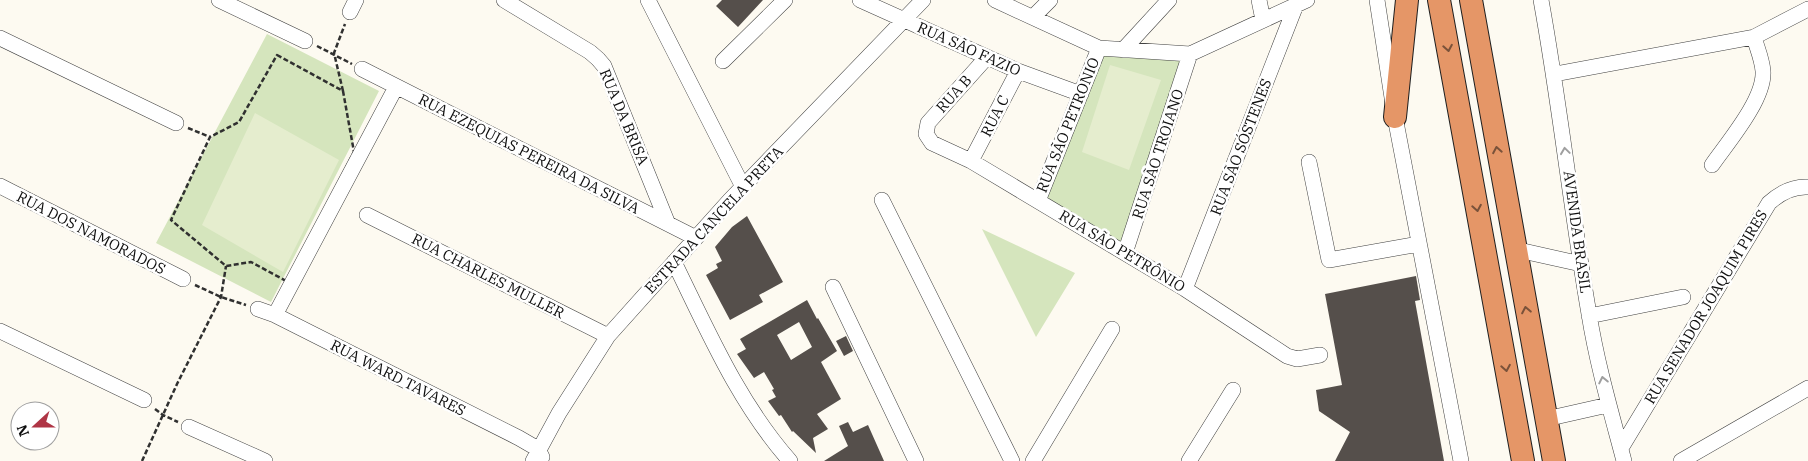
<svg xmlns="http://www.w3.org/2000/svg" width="1808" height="461" font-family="'IBM Plex Serif',serif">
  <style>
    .green { fill: #d5e5bd }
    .pitch { fill: #e5edce }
    .building { fill: #554f4b; fill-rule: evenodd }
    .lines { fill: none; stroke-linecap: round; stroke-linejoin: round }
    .minor-casing { stroke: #414141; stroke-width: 16 }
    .highway-casing { stroke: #1f1f1f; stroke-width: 24 }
    .path { stroke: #303030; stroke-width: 2.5; stroke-dasharray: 5 2.5; stroke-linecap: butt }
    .minor { stroke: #fff; stroke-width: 15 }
    .highway { stroke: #e59667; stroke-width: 22 }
    .oneway { stroke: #7a523a }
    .oneway2 { stroke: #9f9f9f }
    .labels { text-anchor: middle; stroke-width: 5; stroke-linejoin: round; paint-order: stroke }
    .street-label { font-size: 15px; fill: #0e0e0e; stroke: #fff }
  </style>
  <rect width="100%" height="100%" fill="#fdfaf1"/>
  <path class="green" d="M267 34 379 91 271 302 156 243Z
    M1100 55 1183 61 1121 244 1042 201Z
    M982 229 1075 273 1036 337Z"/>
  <path class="pitch" d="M1110 65 1161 80 1129 170 1082 152Z
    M255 113 339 160 283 272 202 225Z"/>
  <path class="building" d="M722 0H763L738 27 716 6Z
    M747 216 783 282 759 295 763 302 730 320 706 275 718 268 716 264 722 261 715 247 732 227Z
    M1416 276 1420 300 1415 301 1444 461H1335L1350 432 1319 411 1316 390 1342 385 1325 294Z
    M807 300 817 319 818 318 837 351 821 362 841 399 817 414 828 429 813 438 816 453 793 431 792 432 781 415 779 416 768 401 776 397 772 390 774 389 764 372 754 378 737 354 746 349 740 339ZM799 322 812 347 791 360 777 335Z
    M846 336 853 351 844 356 836 341Z
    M848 422 853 432 868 425 884 461H824L848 446 839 426Z"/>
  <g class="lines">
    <defs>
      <path id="minor" d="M219 0 305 41
        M504 0 590 52 598 59 604 66 668 224
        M648 0 743 187
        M860 0 1018 71 1081 94
        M995 0 1099 48 1190 54 1307 0
        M1259 0 1263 20
        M1377 0 1395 117 1461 461
        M1541 0C1560 104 1571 210 1589 314 1597 364 1611 412 1624 461
        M350 12 356 0
        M1033 17 1050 0
        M0 38 176 123
        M1123 50 1169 0
        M987 57 928 123 926 134 932 143 971 161 1185 289 1287 356 1297 359 1320 355
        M723 61 785 0
        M362 69 696 238
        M1555 74 1754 37 1808 9
        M971 161 1018 71
        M1309 162 1329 260 1419 244
        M1712 165C1728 142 1765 99 1763 71 1762 59 1757 48 1754 37
        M0 186 183 279
        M882 200 1012 461
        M1038 201 1099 48
        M367 215 608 336
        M1514 249 1581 264
        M1125 253 1190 54
        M674 262C708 331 738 402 790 461
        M833 287 916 461
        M1185 289 1296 5
        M258 309 275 315 519 438 538 449 542 457
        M275 315 396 87
        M1589 316 1683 297
        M0 331 144 400
        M1546 419 1608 405
        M189 427 265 461
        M1621 448 1769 203C1780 193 1792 186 1808 187
        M533 461 559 413 608 336 729 201 923 0
        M1033 461 1112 329
        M1189 461 1233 390
        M1681 461 1808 388"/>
      <path id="highway" d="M1439 0 1523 461
        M1471 0 1554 461
        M1395 117 1407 0"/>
    </defs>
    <use href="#minor" class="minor-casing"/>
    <use href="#highway" class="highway-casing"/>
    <path class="path" d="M317 46 352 64
      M277 55 343 91 354 152 288 282 251 262 226 266 171 220 210 137 239 122Z
      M343 91 334 53 345 24
      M188 128 210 137
      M195 285 221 297 246 305
      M155 409 163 415 178 422
      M142 461 177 384 221 297 226 266"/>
    <use href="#minor" class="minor"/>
    <use href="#highway" class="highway"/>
  </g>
  <defs><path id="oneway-chevron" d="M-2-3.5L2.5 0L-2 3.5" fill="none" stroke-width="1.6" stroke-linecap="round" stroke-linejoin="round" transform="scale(1.25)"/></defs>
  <g class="oneway">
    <use href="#oneway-chevron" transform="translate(1448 48) rotate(80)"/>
    <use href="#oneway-chevron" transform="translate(1497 150) rotate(-100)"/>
    <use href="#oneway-chevron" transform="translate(1477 208) rotate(80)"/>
    <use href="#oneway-chevron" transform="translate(1526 310) rotate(-101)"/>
    <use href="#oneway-chevron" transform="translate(1506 368) rotate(80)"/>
  </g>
  <g class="oneway2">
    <use href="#oneway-chevron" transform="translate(1565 151) rotate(-98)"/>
    <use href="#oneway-chevron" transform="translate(1603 380) rotate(-102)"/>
  </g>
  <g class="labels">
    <g class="street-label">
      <text transform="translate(969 49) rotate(24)" y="5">RUA SÃO FAZIO</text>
      <text transform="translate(954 94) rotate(-48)" y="5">RUA B</text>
      <text transform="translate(995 116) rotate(-63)" y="5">RUA C</text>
      <text transform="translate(624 117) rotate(67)" y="5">RUA DA BRISA</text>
      <text transform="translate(1068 125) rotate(-68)" y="5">RUA SÃO PETRONIO</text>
      <text transform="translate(1241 147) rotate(-69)" y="5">RUA SÃO SÓSTENES</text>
      <text transform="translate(529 154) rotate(27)" y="5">RUA EZEQUIAS PEREIRA DA SILVA</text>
      <text transform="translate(1158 154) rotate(-72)" y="5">RUA SÃO TROIANO</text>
      <text transform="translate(714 220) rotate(-47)" y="5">ESTRADA CANCELA PRETA</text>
      <text transform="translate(1577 232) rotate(82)" y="5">AVENIDA BRASIL</text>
      <text transform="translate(91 233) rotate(27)" y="5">RUA DOS NAMORADOS</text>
      <text transform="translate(1122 251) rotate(31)" y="5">RUA SÃO PETRÔNIO</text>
      <text transform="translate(488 276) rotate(27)" y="5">RUA CHARLES MULLER</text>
      <text transform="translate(1706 307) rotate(-59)" y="5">RUA SENADOR JOAQUIM PIRES</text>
      <text transform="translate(398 378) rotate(27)" y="5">RUA WARD TAVARES</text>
    </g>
  </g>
  <g transform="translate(35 426) rotate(249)"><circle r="24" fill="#ffffff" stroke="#9f9f9f"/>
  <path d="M0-4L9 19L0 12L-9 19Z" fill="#af3545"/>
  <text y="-8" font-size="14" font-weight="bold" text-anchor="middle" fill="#0e0e0e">N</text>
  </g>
</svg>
